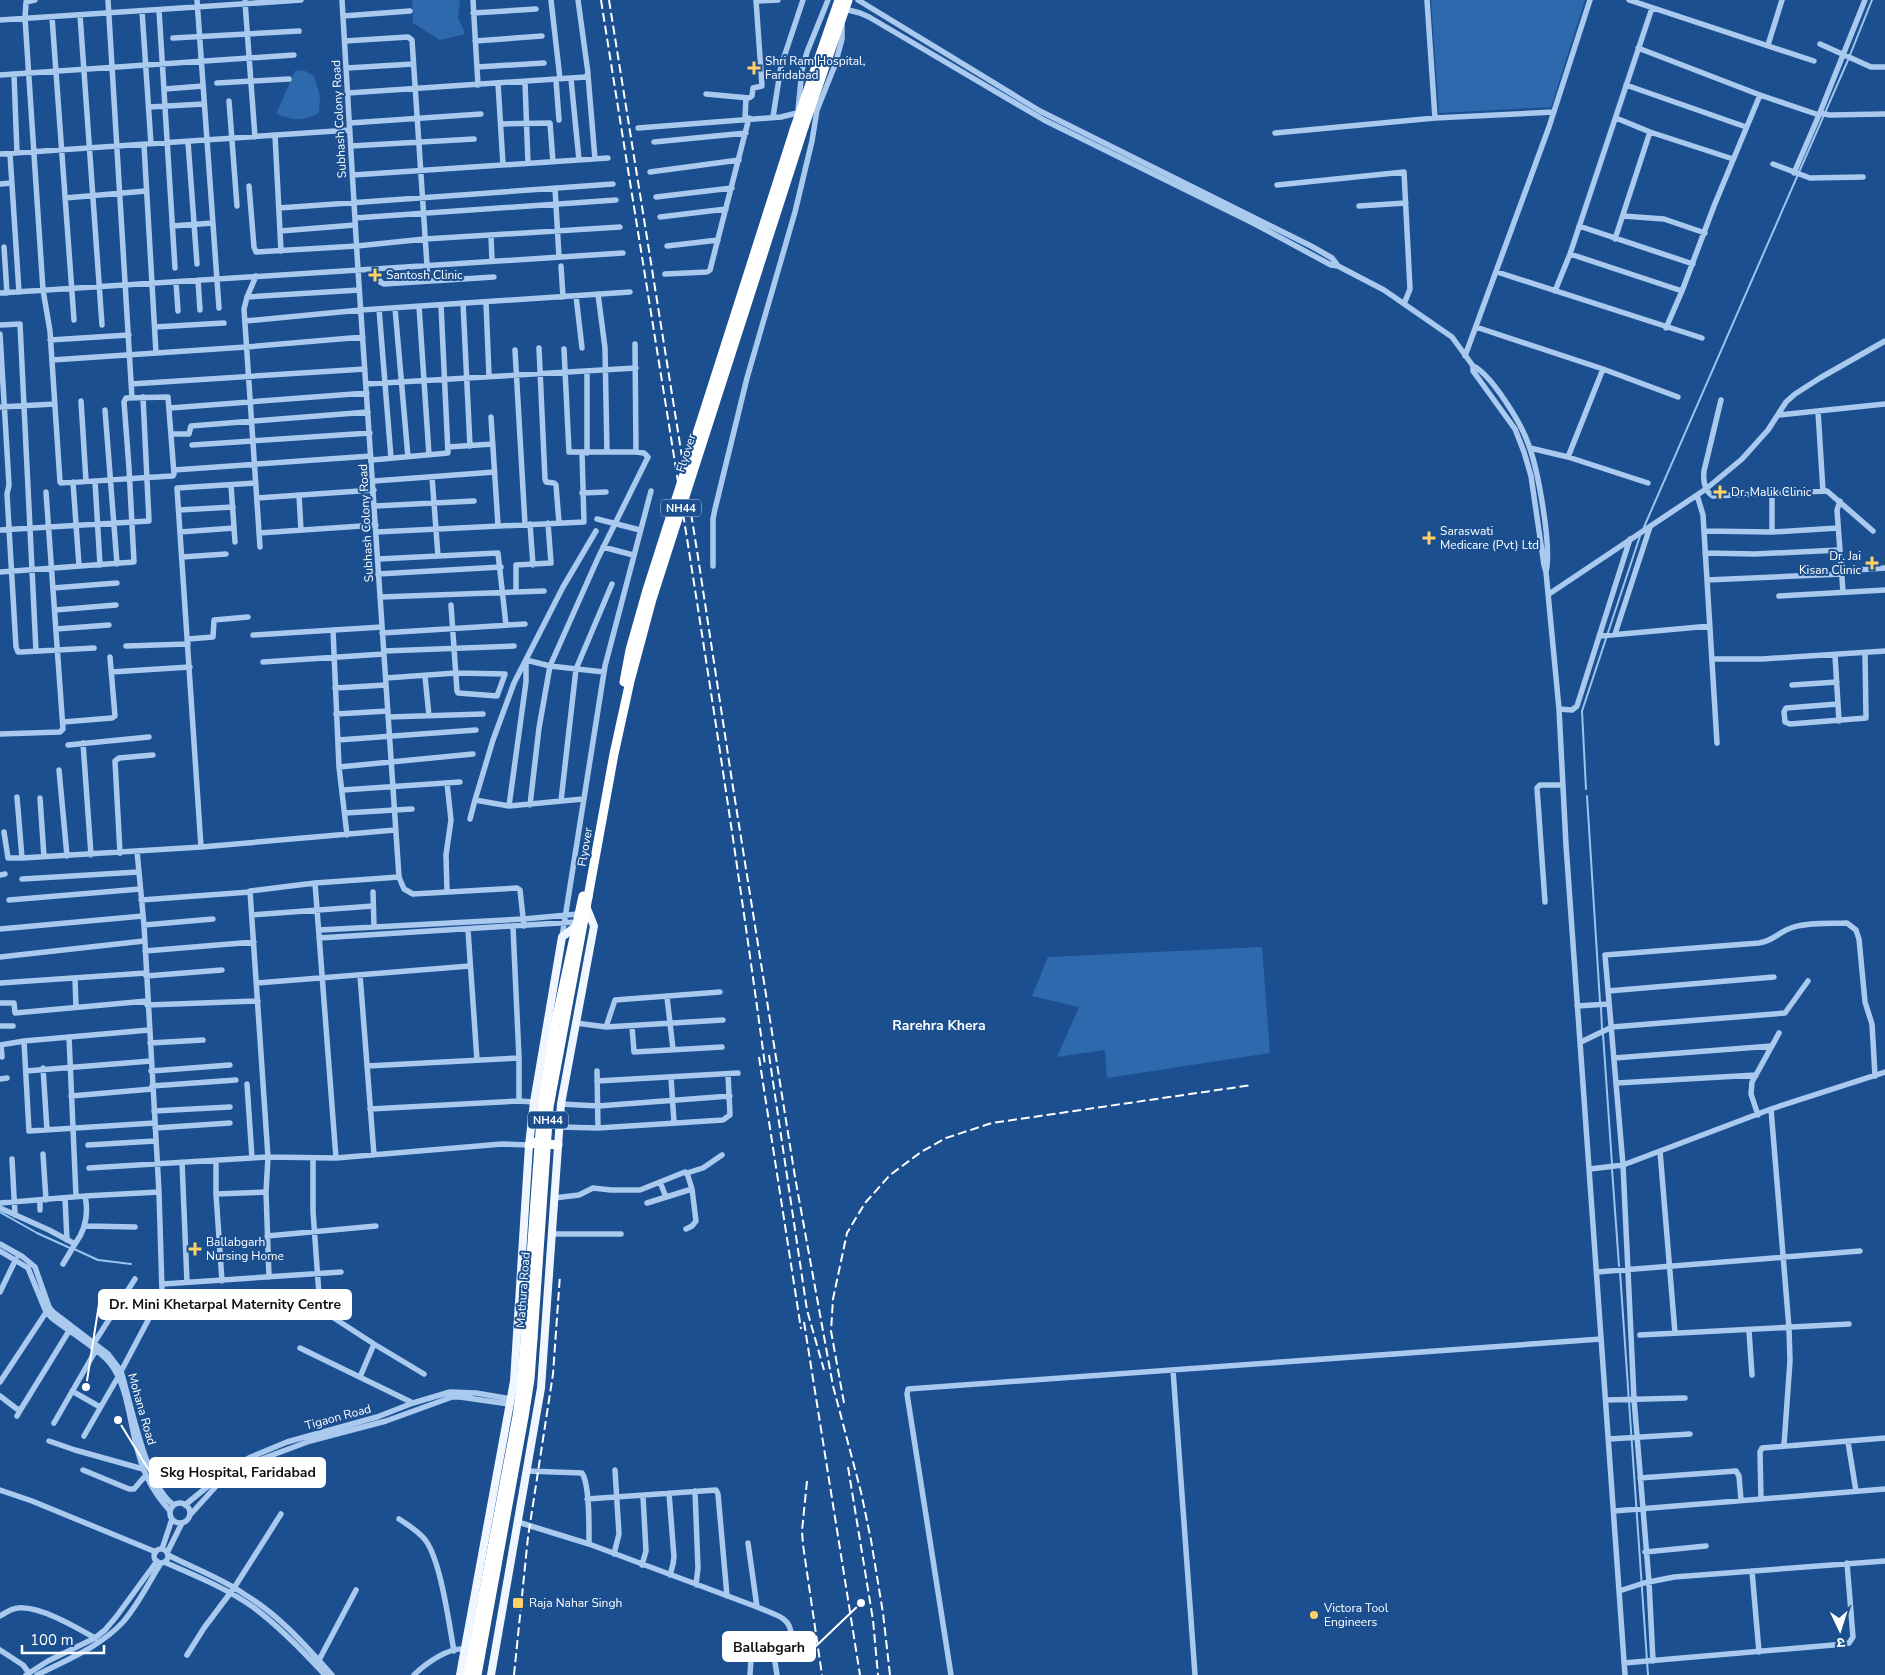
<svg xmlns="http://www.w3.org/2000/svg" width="1885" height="1675" font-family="'Nunito Sans','Noto Sans Devanagari',sans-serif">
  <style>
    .green { fill: #2e69ad }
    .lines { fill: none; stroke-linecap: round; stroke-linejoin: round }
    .stream { stroke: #9cc4f0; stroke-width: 2 }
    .minor { stroke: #a9c9ee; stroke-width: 5.5 }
    .major { stroke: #f0f6ff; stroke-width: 8 }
    .highway { stroke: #fff; stroke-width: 9 }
    .rail { stroke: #fff; stroke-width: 2; stroke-dasharray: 9 4; stroke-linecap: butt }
    .highway-bridge { stroke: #fff; stroke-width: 9 }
    .poi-dot { fill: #ffd166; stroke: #1b4f8f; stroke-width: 2 }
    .labels { text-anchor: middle; stroke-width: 4; stroke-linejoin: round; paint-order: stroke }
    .shield { fill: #1b4f8f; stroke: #bbcadd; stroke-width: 1 }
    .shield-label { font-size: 11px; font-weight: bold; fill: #fff }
    .poi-label { font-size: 12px; fill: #fff; stroke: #1b4f8f; text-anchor: start }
    .street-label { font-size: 12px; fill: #fff; stroke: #1b4f8f }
    .neighbourhood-label { font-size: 14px; font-weight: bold; fill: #fff; stroke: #1b4f8f }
    .leader { fill: none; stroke: #fff; stroke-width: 2 }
    .callout-dot { fill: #fff; stroke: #1b4f8f; stroke-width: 2 }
    .callout { fill: #fff; stroke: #fff; stroke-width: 2 }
    .callout-label { font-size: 14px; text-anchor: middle; font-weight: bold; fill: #111 }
  </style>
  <rect width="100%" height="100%" fill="#1b4f8f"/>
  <path class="green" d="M412 0H460L458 17 465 34 440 40 413 23Z
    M1431 0H1585L1551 107 1439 113Z
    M303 70 314 76 320 96 319 113C301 122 294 120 276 114L295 71Z
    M1262 947 1270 1053 1107 1078 1105 1050 1057 1057 1079 1007 1032 996 1048 957Z"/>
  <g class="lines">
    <path class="stream" d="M1850 55 1872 0
      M1644 527 1848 60
      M1586 789 1582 711 1640 536
      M1587 796 1600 1002
      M1601 1007 1602 1029
      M1603 1034 1612 1164
      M1612 1169 1619 1266
      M0 1212 37 1233 70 1248
      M74 1249 98 1260 131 1264
      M1620 1272 1648 1675"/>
    <path class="minor" d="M108 0 132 398
      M197 0 219 308
      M342 0 358 270 399 877 404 889 413 894 517 888 520 890 524 926
      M473 0 478 85
      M551 0 560 79
      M858 0 1040 111 1311 246 1332 258 1338 266
      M1427 0 1435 118
      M1629 0 1814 61
      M756 1 778 0
      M245 2 255 137
      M844 9 860 13 869 17 1044 120 1253 223 1331 265 1338 266 1384 290 1452 337 1473 366V371L1515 429 1524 452 1531 476 1544 565 1546 572 1559 709 1566 845 1625 1675
      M159 10 175 268
      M142 11 151 144
      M473 13 536 9
      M80 15 102 325
      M343 16 410 11
      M52 17 74 320
      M0 20 301 0
      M173 38 299 31
      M345 41 408 37 412 40 428 280
      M475 41 542 36
      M1820 44 1871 67H1885
      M1768 45 1782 0
      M1638 48 1760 95 1819 115
      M477 67 544 63
      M347 68 413 64
      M14 74 17 153
      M0 75 294 55
      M588 75 595 159
      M571 79 579 160
      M556 80 559 120
      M525 82 528 163
      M217 83 289 79
      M498 83 503 165
      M1626 85 1746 127
      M165 89 203 86
      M348 93 586 77 588 73 578 0
      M706 94 749 98 752 96 753 88 762 86 756 0
      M229 101 237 206
      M149 107 204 104
      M798 110 802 70 807 52 828 0
      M1820 113 1830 115 1885 114
      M773 117 781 66 803 0
      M1616 118 1650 132 1733 159
      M745 119 746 98
      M350 123 481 114
      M501 124 550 123 553 162
      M638 128 781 117 797 113
      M1275 133 1435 118 1554 112
      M275 135 281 251
      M188 142 197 264
      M654 142 746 133
      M144 145 156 353
      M351 146 474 139
      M0 154 350 130
      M10 154 19 292
      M1773 164 1810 178 1863 177
      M650 172 739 160
      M1794 173 1819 115 1865 0
      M353 175 608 158
      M0 184 12 183
      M1277 185 1404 172 1410 289 1404 304
      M249 186 254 247 256 252 357 246 425 239 620 227
      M555 188 559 257
      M656 197 732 188
      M65 198 146 191
      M1359 206 1406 203
      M279 208 613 184
      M1623 216 1664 219 1705 233
      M660 217 726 209
      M355 218 616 200
      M172 226 213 223
      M1579 226 1693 264
      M280 231 355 225
      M491 235 492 261
      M1615 239 1650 132
      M667 246 718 240
      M4 247 7 293
      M1570 254 1682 291
      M561 266 563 297
      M378 269 380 282 384 284 494 277
      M1497 272 1702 338
      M665 274 707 272 710 270 749 118
      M256 276 247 297 244 309 260 547
      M198 280 200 310
      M176 282 178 311
      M1555 291 1570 254 1652 8
      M0 293 623 253
      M598 294 605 348 607 452
      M576 296 582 348
      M247 297 359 290
      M486 302 489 376
      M463 303 470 446
      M419 306 429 455
      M395 308 408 457
      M379 309 391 458
      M245 321 361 310 630 292
      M0 325 20 324 36 651
      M155 327 224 323
      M1476 327 1603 369 1678 397
      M1666 328 1682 291 1714 206 1760 95
      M0 334 9 485 7 494 16 647 18 652H21L94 648
      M50 340 129 335
      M635 344 636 452
      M539 348 545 479 546 482 554 483 556 485 559 523
      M515 350 525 524
      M1465 356 1549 127 1590 0
      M52 360 246 347 363 337
      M1473 366C1491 374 1521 423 1528 443 1538 469 1552 546 1546 572
      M587 371V453
      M131 384 365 369
      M366 384 636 368
      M1721 400 1704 471C1703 481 1704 491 1713 496L1827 491 1873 531
      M81 401 86 481
      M0 407 55 404
      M170 408 367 393
      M105 410 117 564
      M1818 411 1823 491
      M1779 415 1885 404
      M491 417 498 525
      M171 434H189L191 426 368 412
      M192 445 370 433
      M448 447 493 444
      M1530 448 1568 457 1648 483
      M1568 457 1603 369
      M372 460 448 453 441 305
      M174 470 371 456
      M432 477 438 556
      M95 481 100 565
      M374 481 495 472
      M73 482 79 566
      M231 485 235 542
      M582 493 606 492
      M1772 494V532
      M299 495 301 530
      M1697 495 1703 515 1717 743
      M257 498 374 490
      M1840 501 1837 510 1843 592
      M375 506 474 501
      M179 510 233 507
      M597 519 640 530
      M530 524 533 565
      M0 530 149 521 143 397
      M1704 531 1772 532 1838 528
      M180 532 234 528
      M376 532 584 522 582 453
      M259 533 376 525
      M603 547 633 555
      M1705 553 1755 554 1840 550
      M182 557 226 554
      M378 559 498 553 506 625
      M713 566V519L715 509 747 378 795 212 812 141 817 110 835 65 842 39V24
      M1842 571 1885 568
      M0 572 134 562 129 468 124 402 126 398 168 397 174 474 173 476C136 478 99 481 61 483L60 482 50 331 43 290 25 18 26 2 35 0
      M378 574 501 567
      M1707 580 1842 574
      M53 588 117 583
      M516 592V565L551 563 548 523
      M1549 594 1706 489 1742 459 1768 430 1786 402 1795 394 1820 378 1885 341
      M1779 596 1885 590
      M381 597 544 591
      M55 610 116 605
      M56 629 109 625
      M333 630 339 767 347 835
      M382 633 525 624
      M1615 634 1650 527
      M253 635 382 627
      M1600 636 1710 626
      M188 639 213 637 214 620 248 617
      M126 646 188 644
      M384 651 514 646
      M1835 655 1839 721
      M1712 659H1762L1885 651
      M263 662 384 654
      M111 672 190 667
      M425 676 429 716
      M386 678 456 673 505 674 497 696 458 693 457 691C455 662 453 634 451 605
      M1792 685 1837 682
      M335 688 386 685
      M1838 704 1786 708 1784 712 1785 722 1790 724 1866 718 1865 653
      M1559 709 1572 710 1577 706 1630 539
      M336 714 388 711
      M388 717 483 714
      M63 722 112 718 115 716 110 657
      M0 734 60 732 63 729 46 492
      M338 740 476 730
      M83 743 91 855
      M68 745 149 737
      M339 767 473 754
      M59 770 67 856
      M447 783 451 820 446 855 447 891
      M343 790 460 782
      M17 797 22 858
      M40 798 44 857
      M583 799 509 806 475 800 493 740 514 683 563 587 596 531
      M561 801 576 669 612 584
      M530 805 539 728 550 666 598 558 648 457 644 453 636 452H569L564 349
      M509 806 526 682V660L550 666 604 672
      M345 813 412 809
      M470 819 475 800
      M4 832 8 858H22L201 847 395 830
      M201 847 177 488 256 483
      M120 853 115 761 119 758 153 755
      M0 875 5 874
      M22 879 138 872
      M315 883 336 1158
      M373 892 374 927
      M9 900 140 889
      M141 900 250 892
      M1545 902 1537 788 1540 785H1563
      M252 915 373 906
      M144 925 213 919
      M0 929 143 916
      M319 930 524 919 578 914
      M468 930 477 1060
      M562 937 605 666 651 491
      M319 938 576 922
      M145 951 254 942
      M0 957 144 941
      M360 975 374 1155
      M146 976 222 970
      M75 978 76 1007
      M0 983 146 973
      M257 983 470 966
      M1608 991 1774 977
      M667 997 673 1049
      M0 1003H14L15 1013 147 1001
      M147 1005 258 1001
      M1577 1006 1609 1004
      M576 1023 606 1027 615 1000 720 992
      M0 1026H13
      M632 1026 634 1052 722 1047
      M606 1027 723 1020
      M69 1037 76 1196
      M24 1041 29 1131 154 1123
      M1581 1042 1612 1027 1785 1013 1808 981
      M150 1043 203 1040
      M0 1045 24 1041 149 1030
      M1 1045 2 1057
      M1614 1058 1772 1046
      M367 1066 519 1058
      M43 1068 47 1130
      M26 1071 151 1061
      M151 1071 230 1065
      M597 1071 598 1128
      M671 1078 674 1122
      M0 1079 7 1078
      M597 1081 738 1073
      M1617 1083 1756 1075
      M247 1084 252 1158
      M152 1086 236 1080
      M71 1096 152 1089
      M519 1101 534 1102
      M561 1104 598 1106 730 1096
      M370 1109 519 1101V1058L513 927
      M1771 1109 1789 1328 1790 1361 1784 1445
      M154 1111 230 1107
      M1758 1115 1751 1094 1752 1082 1779 1033
      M559 1127 598 1128 723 1120 730 1115 728 1074
      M155 1128 230 1123
      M88 1145 155 1141
      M1660 1151 1675 1333
      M43 1154 46 1200
      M313 1158V1211L320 1309 374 1344 424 1374
      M12 1159 15 1215
      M216 1160V1194L222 1281
      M182 1162 187 1282
      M89 1168 268 1157 336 1158 502 1144 529 1145
      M1590 1169 1623 1165 1771 1109 1885 1072
      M660 1182 666 1197
      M266 1192 268 1157 250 891 315 883 399 877
      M216 1194 266 1192 269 1277
      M65 1198 67 1240
      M554 1198 579 1195 593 1188 611 1190H640L685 1172 687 1173 703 1168 722 1155
      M40 1200V1210
      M0 1203 85 1196 159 1192
      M647 1203 692 1189
      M0 1208 49 1230 75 1244C86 1229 89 1214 85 1196
      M85 1226 135 1227
      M686 1229 692 1226 696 1221 692 1189 687 1173
      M552 1234H621
      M267 1236 376 1226
      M0 1244 23 1257 35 1267 49 1307 53 1312 108 1354 121 1371C131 1404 147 1488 174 1505
      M0 1251 28 1268 46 1312 52 1318C67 1330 99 1349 110 1363 126 1383 129 1415 135 1440 142 1470 149 1487 170 1511
      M63 1264 75 1244
      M1597 1272 1860 1251
      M163 1284 341 1272
      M0 1292 16 1259
      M159 1298 229 1295
      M1749 1331 1752 1375
      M1640 1335 1849 1324
      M94 1343 135 1279
      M300 1348 413 1403
      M1173 1370 1195 1675
      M360 1377 374 1344
      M0 1382 47 1311
      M72 1391 100 1407
      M0 1396 17 1409H21L69 1331
      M1606 1400 1685 1398
      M17 1416 21 1409
      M54 1423 96 1350
      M84 1436 118 1377 154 1309 162 1291 159 1192 144 925 137 851
      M1609 1439 1690 1434
      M49 1441 75 1450 143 1469
      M1848 1442 1856 1491
      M83 1470 129 1489H134L146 1475
      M527 1471 582 1473C590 1485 589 1528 589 1544
      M1640 1478 1736 1471 1739 1476 1741 1500
      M0 1490 32 1501 156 1552
      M695 1491 698 1568 696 1585
      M669 1493 674 1557 673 1564 670 1575
      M587 1499 716 1490 718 1494 727 1596
      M1761 1499 1760 1452 1762 1448 1885 1438
      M170 1513a10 10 0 1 1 20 0a10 10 0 1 1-20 0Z
      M185 1505 229 1469 251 1457 287 1442 377 1417 413 1403 450 1392 476 1393 511 1399
      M1614 1511 1885 1489
      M190 1515 219 1483 259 1460 310 1441 386 1421 452 1397H460L509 1404
      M399 1519C408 1525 420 1532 426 1541 441 1562 449 1624 454 1651
      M518 1522 589 1544 757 1607C791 1621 789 1617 795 1653L751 1659H736
      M748 1543 757 1607
      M162 1549 172 1519
      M154 1556a7 7 0 1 1 14 0a7 7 0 1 1-14 0Z
      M1645 1552 1706 1546
      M167 1553 182 1523
      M614 1554 619 1534 615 1470
      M168 1555C193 1568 221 1578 244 1594 279 1615 305 1645 332 1675
      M164 1562C194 1575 226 1588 253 1607 280 1627 303 1651 325 1675
      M642 1565 646 1551 643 1496
      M1752 1571 1759 1652
      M1619 1591 1644 1583 1674 1577 1885 1561
      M0 1616C5 1613 12 1608 18 1608 40 1606 76 1627 95 1638
      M0 1650 23 1665 29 1673
      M187 1655 204 1628 234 1588 281 1514
      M774 1656 777 1675
      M319 1660 356 1590
      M1653 1661 1649 1582 1634 1399 1623 1165 1605 955 1759 943C1773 941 1779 932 1791 928 1808 922 1830 924 1847 923L1856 930 1859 939 1865 1002 1872 1024 1875 1076
      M1624 1663 1845 1644 1849 1643 1853 1637 1847 1563
      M26 1675 48 1661 95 1638 105 1630 116 1617 157 1561
      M37 1675C66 1660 100 1647 123 1622 138 1605 149 1582 161 1563
      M414 1675C425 1664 452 1644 468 1650
      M750 1675 751 1659
      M951 1675 907 1394 908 1389 1601 1339"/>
    <path class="major" d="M460 1675 514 1381 529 1145 534 1102 562 937 575 927
      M491 1675 541 1388 561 1104 594 926 586 906"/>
    <path class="highway" d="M804 127 848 0
      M794 130 839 0
      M546 1144 558 1145
      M529 1145 539 1141
      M533 1338 549 1107 588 897
      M525 1340 542 1104 555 1025 583 896"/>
    <path class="rail" d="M601 0C657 355 717 709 765 1065
      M609 0 698 557 732 781 795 1177 833 1386 861 1492 871 1540 883 1613 890 1675
      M769 1055 807 1310 824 1370
      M759 1057 801 1329
      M804 1322 860 1675
      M844 1403 831 1331 833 1299 847 1233 865 1203 890 1175 921 1152 946 1138 992 1123 1252 1085
      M848 1467 873 1620 878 1675
      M807 1481 802 1531 803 1545 822 1675
      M514 1675 528 1537 553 1374 560 1275"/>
    <path class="highway-bridge" d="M624 682 630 650 647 590 794 130
      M588 897 614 754 630 681 652 599 804 127
      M468 1675 517 1416 522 1380 525 1340
      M477 1675 524 1417 530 1379 533 1338"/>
  </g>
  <g class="poi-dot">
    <path d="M751.5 60.5h5v5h5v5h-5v5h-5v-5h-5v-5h5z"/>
    <path d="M372.5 267.5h5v5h5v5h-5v5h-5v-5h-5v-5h5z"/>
    <path d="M1717.5 484.5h5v5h5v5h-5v5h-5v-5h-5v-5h5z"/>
    <path d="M1426.5 530.5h5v5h5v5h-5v5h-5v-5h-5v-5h5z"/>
    <path d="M1869.5 555.5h5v5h5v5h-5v5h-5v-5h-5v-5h5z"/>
    <path d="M192.5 1241.5h5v5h5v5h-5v5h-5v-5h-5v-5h5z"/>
    <rect x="512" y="1597" width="12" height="12" rx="2.5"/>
    <circle cx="1314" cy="1615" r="5"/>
  </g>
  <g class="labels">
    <g class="shield">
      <rect x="661" y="499.5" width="40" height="17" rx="4"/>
      <rect x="528" y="1111.5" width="40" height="17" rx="4"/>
    </g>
    <g class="shield-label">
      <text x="681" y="512">NH44</text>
      <text x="548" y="1124">NH44</text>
    </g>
    <g class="poi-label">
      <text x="765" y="65">Shri Ram Hospital,<tspan x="765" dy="14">Faridabad</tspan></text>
      <text x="386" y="279">Santosh Clinic</text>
      <text x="1731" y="496">Dr. Malik Clinic</text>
      <text x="1440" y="535">Saraswati<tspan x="1440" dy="14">Medicare (Pvt) Ltd</tspan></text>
      <text x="1861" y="560" text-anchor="end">Dr. Jai<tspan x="1861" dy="14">Kisan Clinic</tspan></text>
      <text x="206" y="1246">Ballabgarh<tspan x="206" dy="14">Nursing Home</tspan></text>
      <text x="529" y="1607">Raja Nahar Singh</text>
      <text x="1324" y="1612">Victora Tool<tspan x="1324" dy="14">Engineers</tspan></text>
    </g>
    <g class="street-label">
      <text transform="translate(339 119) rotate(-93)" y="4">Subhash Colony Road</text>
      <text transform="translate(686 453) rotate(-72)" y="4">Flyover</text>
      <text transform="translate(366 523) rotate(-93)" y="4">Subhash Colony Road</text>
      <text transform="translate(585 847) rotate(-80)" y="4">Flyover</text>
      <text transform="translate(523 1290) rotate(-86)" y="4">Mathura Road</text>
      <text transform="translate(142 1409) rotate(74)" y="4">Mohana Road</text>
      <text transform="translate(338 1417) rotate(-15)" y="4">Tigaon Road</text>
    </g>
    <g class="neighbourhood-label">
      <text x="939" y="1030">Rarehra Khera</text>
    </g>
  </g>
  <path class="leader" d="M86 1387L99 1304M118 1420L150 1472M861 1603L815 1647"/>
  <g class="callout-dot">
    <circle cx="86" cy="1387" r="5"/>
    <circle cx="118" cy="1420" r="5"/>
    <circle cx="861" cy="1603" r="5"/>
  </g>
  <g class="callout">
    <rect x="99" y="1290" width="252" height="29" rx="5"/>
    <rect x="150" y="1458" width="175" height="29" rx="5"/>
    <rect x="723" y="1632" width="92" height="29" rx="5"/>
  </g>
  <g class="callout-label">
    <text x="225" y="1309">Dr. Mini Khetarpal Maternity Centre</text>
    <text x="238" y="1477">Skg Hospital, Faridabad</text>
    <text x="769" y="1652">Ballabgarh</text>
  </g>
  <g transform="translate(1840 1630) rotate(176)" stroke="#1b4f8f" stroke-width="4" paint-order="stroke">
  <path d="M0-4L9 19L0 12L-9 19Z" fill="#ffffff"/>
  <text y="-8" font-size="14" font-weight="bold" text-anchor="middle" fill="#ffffff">उ</text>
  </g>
  <path d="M22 1645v8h82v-8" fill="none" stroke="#ffffff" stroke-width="2.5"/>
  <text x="30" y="1645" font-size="15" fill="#ffffff" stroke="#1b4f8f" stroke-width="4" paint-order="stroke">100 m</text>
</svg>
